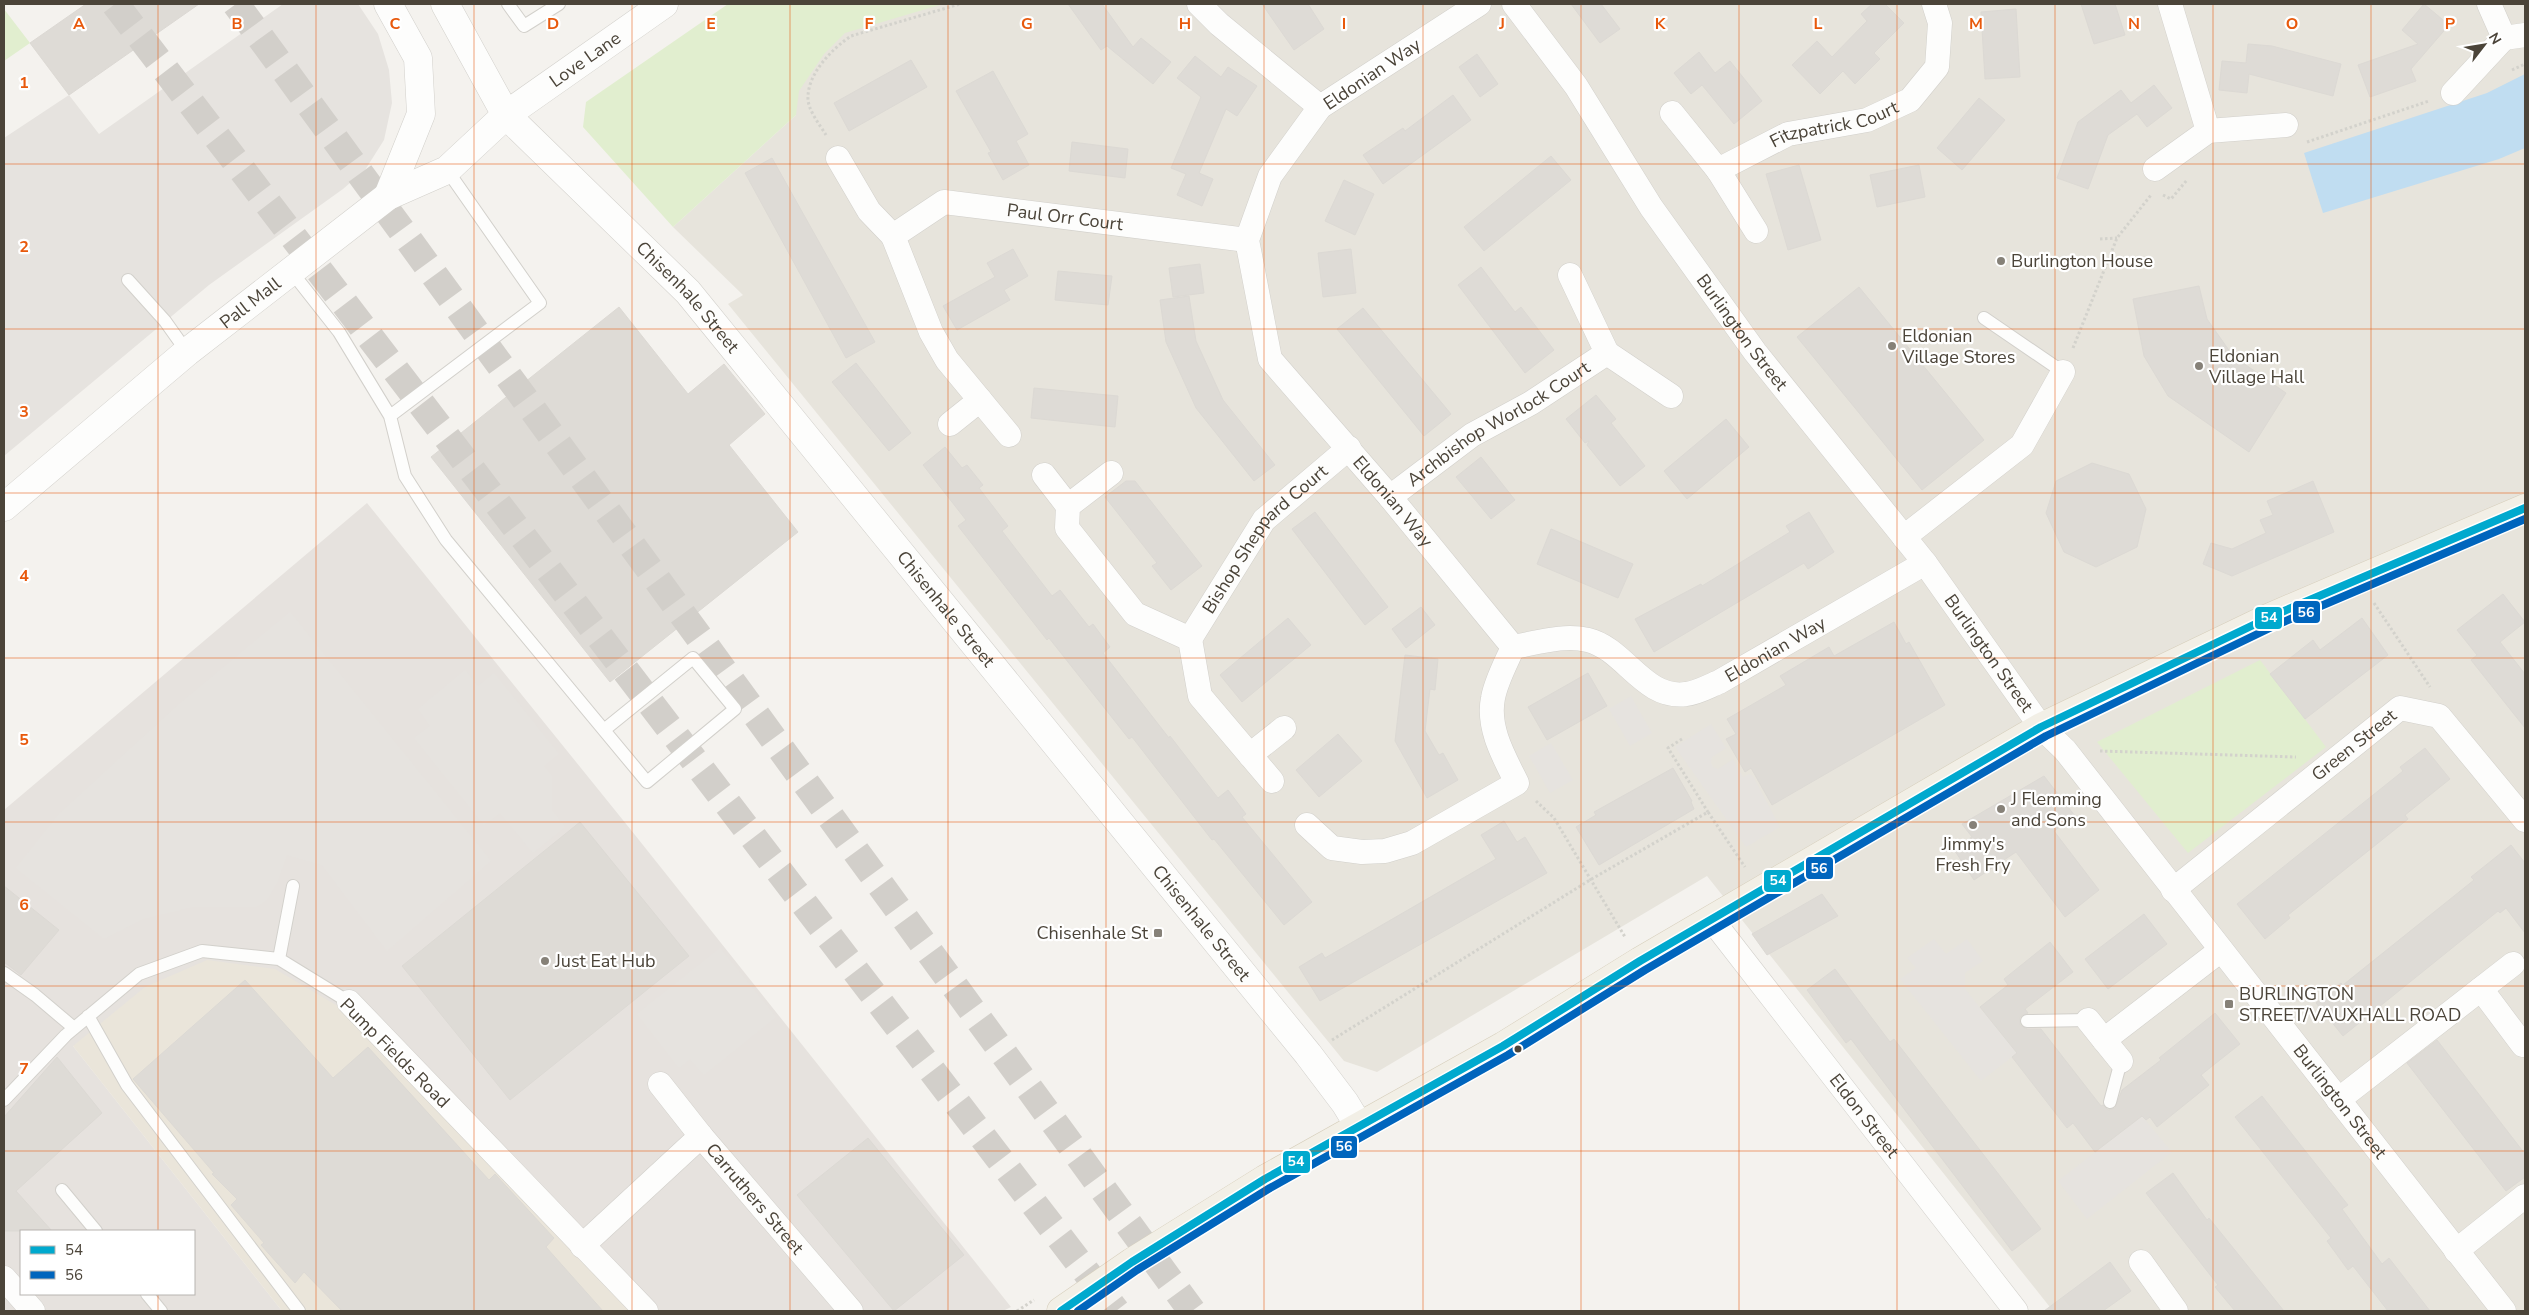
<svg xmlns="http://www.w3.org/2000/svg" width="2529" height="1315" font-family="'Nunito Sans',sans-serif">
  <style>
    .residential { fill: #e7e4dc }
    .industrial { fill: #e6e2de; fill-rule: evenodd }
    .education { fill: #eae5da }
    .green { fill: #e1eecf }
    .parking { fill: #e6e3df }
    .water { fill: #c0ddf1 }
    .building { fill: #dedbd6; stroke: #dcd9d4 }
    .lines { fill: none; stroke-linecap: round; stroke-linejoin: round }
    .trunk-tunnel { stroke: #d2cfca; stroke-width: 28; stroke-dasharray: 28 14; stroke-linecap: butt }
    .service-casing { stroke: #d2d0cb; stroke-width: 14 }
    .minor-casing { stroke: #d2d0cb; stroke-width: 25 }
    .tertiary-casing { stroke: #d2d0cb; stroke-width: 29 }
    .primary-casing { stroke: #d6cebb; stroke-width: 29 }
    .path { stroke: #d3d2cc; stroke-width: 3; stroke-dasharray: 2.5 2.5; stroke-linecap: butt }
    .service { stroke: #fdfdfc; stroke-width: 12 }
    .minor { stroke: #fdfdfc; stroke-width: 24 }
    .tertiary { stroke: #fdfdfc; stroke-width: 28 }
    .primary { stroke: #f2efe6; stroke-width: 28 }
    .bus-1-casing { stroke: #fff; stroke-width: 11 }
    .bus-2-casing { stroke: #fff; stroke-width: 11 }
    .bus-1 { stroke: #00a9ce; stroke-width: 8 }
    .bus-2 { stroke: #0065bd; stroke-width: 8 }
    .grid { fill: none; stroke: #e8590c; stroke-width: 1; stroke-opacity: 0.55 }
    .poi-dot { fill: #868178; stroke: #fff; stroke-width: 2 }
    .bus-dot { fill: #4b4439; stroke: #fff; stroke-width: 2 }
    .labels { text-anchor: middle; stroke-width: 4.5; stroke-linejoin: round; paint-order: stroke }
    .street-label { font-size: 18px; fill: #4b4439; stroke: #fff }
    .poi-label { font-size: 18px; fill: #4b4439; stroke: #fff; text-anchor: start }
    .grid-label { font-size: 16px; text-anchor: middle; font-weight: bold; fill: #e8590c; stroke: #fff; stroke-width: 4.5; stroke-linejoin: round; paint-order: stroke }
    .line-badge { stroke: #fff; stroke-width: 2 }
    .badge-label { font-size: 14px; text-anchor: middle; font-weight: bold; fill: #fff }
  </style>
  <rect width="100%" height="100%" fill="#f4f2ee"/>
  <path class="residential" d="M859 4H2525V1311H2053L1707 876 1377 1072 1344 1061 728 304 743 295 673 227 796 115 776 86Z"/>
  <path class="industrial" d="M367 503 635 835 1011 1307 1003 1311H629L341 1008 73 1046 282 1311H4V810ZM21 1231H194V1294H21Z"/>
  <path class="education" d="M207 960 275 969 341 1008 629 1311H282L73 1046 145 987Z"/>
  <path class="green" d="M728 4H943L845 33 824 54 799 91 796 115 673 227 583 127 586 102Z
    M4 9 30 43 4 61Z
    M2260 660 2326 747 2188 853 2097 742Z"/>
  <path class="parking" d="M283 4H358L378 34 389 70 392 103 384 140 365 170 343 189 209 285 4 456V138L69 95 99 134Z
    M290 612 491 861 387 951 322 865 287 855 277 883 267 900 256 907H193L143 919 104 939 16 868 58 815 179 704Z
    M465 670 478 686 494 673 559 754 544 766 552 776V810L565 827 533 853 500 813 484 825 414 738 430 726 418 709Z
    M1631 696 1652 733 1630 746 1609 709Z
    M1711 724 1726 748 1712 757 1711 763 1713 767 1718 769 1733 759 1743 777 1749 774 1753 776 1780 827 1746 847 1675 747Z
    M1551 743 1573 780 1550 793 1529 756Z
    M1934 939 1946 954 1967 939 1983 961 1965 973V989L2017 1053 1981 1081 1900 979 1916 968 1907 958Z
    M720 948 776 1017 704 1075 690 1059 679 1068 637 1014Z
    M2142 1116 2172 1152 2087 1219 2058 1181Z"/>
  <path class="water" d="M2525 74V148L2499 159 2323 213 2304 153 2487 93Z"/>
  <path class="building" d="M86 4H199L69 95 30 43Z
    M1068 4H1102L1133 47 1141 38 1171 62 1153 84 1107 46 1101 50Z
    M1262 4H1308L1324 29 1294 50Z
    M1571 4H1601L1620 29 1600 43Z
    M1872 4H1885L1904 23 1874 53 1880 59 1855 84 1843 71 1820 94 1792 65 1817 41 1832 57 1867 21 1861 14Z
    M2081 4H2115L2125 35 2094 44Z
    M2424 4 2449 25 2411 69 2416 81 2370 97 2358 65 2418 44 2402 30Z
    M2016 9 2020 77 1985 79 1981 12Z
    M2248 44 2272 46 2341 64 2333 96 2249 74 2247 93 2219 90 2222 61 2246 63Z
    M1699 52 1715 73 1730 61 1762 101 1734 124 1702 85 1691 94 1674 73Z
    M1477 54 1498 84 1480 97 1459 67Z
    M1195 56 1221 77 1228 67 1257 86 1237 116 1226 109 1199 173 1213 179 1202 206 1177 195 1186 174 1171 168 1201 97 1177 78Z
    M911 60 927 87 849 131 834 103Z
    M993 71 1028 134 1016 141 1029 165 1003 180 988 153 991 152 956 91Z
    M2154 85 2172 108 2147 127 2137 114 2108 135 2088 189 2057 178 2078 122 2121 90 2131 103Z
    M1453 95 1471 120 1383 184 1363 155 1403 128 1405 131Z
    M1979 98 2005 120 1962 170 1937 148Z
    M1072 142 1128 149 1125 178 1069 171Z
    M1551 156 1571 180 1484 251 1464 227Z
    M772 158 875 342 846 358 745 173Z
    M1799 165 1821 240 1788 250 1766 174Z
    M1919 165 1925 197 1877 207 1870 175Z
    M1344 180 1374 194 1355 235 1325 221Z
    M1013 249 1028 276 1004 290 1010 300 957 330 943 306 995 277 987 263Z
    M1351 249 1356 293 1323 297 1318 253Z
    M1200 264 1204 293 1173 297 1169 268Z
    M1481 267 1515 312 1521 307 1554 350 1525 373 1458 285Z
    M1058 271 1112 276 1108 305 1055 300Z
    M2199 286 2207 319 2233 356 2286 393 2249 452 2168 396 2144 356 2133 299Z
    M1859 287 1984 440 1922 490 1797 337Z
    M1189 296 1196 341 1223 400 1275 465 1254 481 1196 408 1166 342 1160 300Z
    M619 307 688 394 724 364 765 414 729 445 798 532 610 682 431 457Z
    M1363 308 1451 414 1424 436 1337 329Z
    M856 363 911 433 889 451 832 382Z
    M1034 388 1118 396 1115 427 1031 418Z
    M1596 395 1616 419 1611 423 1645 466 1620 486 1587 445 1589 441 1585 443 1566 419Z
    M1726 419 1749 447 1687 499 1664 471Z
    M945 447 962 468 967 465 983 485 979 488 1008 526 1002 531 1052 596 1060 590 1089 627 1093 624 1110 647 1103 653 1169 738 1170 736 1218 798 1228 790 1246 814 1242 817 1312 902 1284 925 1214 839 1212 840 1132 737 1129 739 1049 638 1047 640 958 526 966 520 923 465Z
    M1481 457 1515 500 1491 519 1456 477Z
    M2092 463 2129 474 2146 509 2137 547 2096 567 2064 552 2046 513 2056 481Z
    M1126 481H1135L1202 566 1171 590 1152 566 1157 563 1105 497Z
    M2313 481 2334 532 2232 576 2203 564 2211 543 2232 549 2266 533 2260 520 2273 515 2267 501Z
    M1315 512 1388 607 1365 625 1292 529Z
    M1809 512 1834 552 1808 569 1804 563 1654 652 1635 619 1701 584 1702 586 1790 532 1786 526Z
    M1551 529 1633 564 1618 598 1537 564Z
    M2503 594 2525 622 2500 642 2525 674V728L2471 660 2477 655 2457 630Z
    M1421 607 1435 625 1406 648 1392 629Z
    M1288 618 1311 645 1242 702 1220 675Z
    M2362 618 2388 655 2305 719 2270 674 2313 640 2320 650Z
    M1894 622 1906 644 1909 642 1945 705 1772 805 1751 768 1745 772 1726 739 1736 734 1727 719 1786 685 1780 676 1829 647 1834 656Z
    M1405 655 1438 659 1435 690 1430 689 1425 731 1439 755 1443 753 1458 780 1427 798 1395 741Z
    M1588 673 1607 706 1547 740 1528 707Z
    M1338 734 1362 761 1319 797 1296 770Z
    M2425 748 2450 779 2405 815 2408 819 2288 915 2290 918 2265 939 2237 904 2403 771 2400 767Z
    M1673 768 1692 801 1691 802 1694 809 1599 865 1576 827 1596 815 1594 812Z
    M2044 776 2075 816 2054 831 2099 890 2065 917 2016 852 1974 880 1953 848 1972 837 1962 824Z
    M1504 821 1517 842 1525 837 1547 873 1320 1001 1299 967 1322 953 1325 958 1496 859 1481 835Z
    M580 822 689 956 510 1100 402 966Z
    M2511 845 2525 863V933L2506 908 2500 913 2498 911 2343 1036 2316 1003 2341 983 2343 985 2474 880 2471 877Z
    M4 886 59 930 21 975 4 962Z
    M1822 894 1838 916 1767 955 1752 934Z
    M2144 914 2167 944 2108 989 2085 959Z
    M2050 942 2073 972 2025 1009 2028 1013 2020 1017V1025L2027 1029H2041L2101 1106 2103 1105 2108 1110 2115 1108 2122 1090 2161 1060 2159 1058 2215 1013 2240 1044 2201 1075 2209 1085 2157 1127 2150 1117 2146 1120 2142 1116 2095 1152 2073 1123 2067 1128 2012 1057 2017 1053 1980 1007 2008 985 2004 979Z
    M1835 969 1890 1042 1894 1039 2041 1229 2012 1251 1851 1039 1846 1043 1807 990Z
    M245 980 333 1078 368 1047 489 1180 495 1174 554 1238 546 1247 603 1311H342L304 1272 295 1283 261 1245 264 1243 231 1205 237 1199 212 1174 214 1173 133 1079Z
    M2437 1040 2525 1154V1177L2506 1191 2407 1063Z
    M57 1057 102 1113 16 1191 52 1231H4V1117Z
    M2262 1096 2348 1205 2342 1209 2382 1264 2389 1258 2430 1311H2388L2353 1266 2348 1270 2327 1241 2331 1238 2235 1117Z
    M868 1138 964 1255 894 1311 797 1195Z
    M2173 1173 2207 1220 2209 1218 2284 1311H2235L2215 1287 2218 1285 2146 1193Z
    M2110 1262 2131 1291 2103 1311H2044Z"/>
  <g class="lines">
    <path class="trunk-tunnel" d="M115 4 1116 1311
      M236 4 1192 1311"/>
    <defs>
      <path id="service" d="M508 4 524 26 559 4
        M291 271 339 332 390 416 540 303 447 170
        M128 280 165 321 187 352
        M1984 318 2063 372
        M390 416 405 476 446 540 647 782 735 709 693 658 604 730
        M279 959 293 886
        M4 973 35 995 74 1028
        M88 1016 127 1085 299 1311
        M2027 1021 2088 1020
        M4 1100 66 1035 139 974 202 951 279 959 349 1002
        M2110 1102 2121 1061
        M62 1190 96 1231
        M147 1294 161 1311"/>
      <g id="minor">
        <path d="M1199 4 1219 24 1320 107"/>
        <path id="s1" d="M1479 4 1320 107 1270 176 1247 240 1270 359 1390 497 1513 647C1537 643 1563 634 1588 640 1625 649 1644 700 1686 694 1697 693 1709 686 1719 682L1925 563"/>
        <path id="s2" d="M1514 4 1576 86 1651 207 1755 352 1925 563 2041 727 2065 750 2504 1311"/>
        <path d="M2170 4 2208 131"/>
        <path d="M2504 38 2525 35"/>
        <path d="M2453 93 2504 38 2489 4"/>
        <path d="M1672 113 1718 170 1756 231"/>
        <path d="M838 158 869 211 893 236"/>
        <path d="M2155 169 2208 131 2286 125"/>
        <path id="s3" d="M1718 170 1788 134 1867 120 1910 100 1937 67 1940 23 1934 4"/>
        <path d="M1607 353 1671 396"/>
        <path d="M950 424 980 400"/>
        <path id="s4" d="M1009 435 947 360 931 332 893 236 944 202 1247 240"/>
        <path d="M1111 473 1068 506 1067 528 1135 614 1190 639 1200 696 1272 781"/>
        <path d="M1044 475 1068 506"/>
        <path id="s5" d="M1390 497 1472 435 1531 403 1607 353 1570 275"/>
        <path d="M1904 537 2022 445 2063 372"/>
        <path id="s6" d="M1190 639 1264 520 1349 448"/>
        <path d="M1250 755 1284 728"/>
        <path d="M1307 825 1332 848 1362 852 1385 851 1412 843 1517 783C1504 757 1487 728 1493 698 1496 681 1506 663 1513 647"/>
        <path id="s7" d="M2173 890 2400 708 2439 716 2525 820"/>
        <path id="s8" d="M1712 920 2016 1311"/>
        <path d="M2481 989 2523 1045"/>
        <path d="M349 1002 646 1311"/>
        <path d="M2088 1020 2104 1040"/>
        <path d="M2121 1061 2104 1040 2221 950"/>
        <path id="s9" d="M660 1084 701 1136 851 1311"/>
        <path d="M2338 1100 2513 964"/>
        <path d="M582 1246 701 1136"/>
        <path d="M2456 1251 2525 1196"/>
        <path d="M2141 1262 2176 1311"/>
        <path d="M4 1278 33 1311"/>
      </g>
      <g id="tertiary">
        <path id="s10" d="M445 4 506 115 688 292 1308 1054 1345 1103 1359 1126"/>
        <path d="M388 196 421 114 418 58 388 4"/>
        <path id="s11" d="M4 507 187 352 388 196 447 170 506 115 664 4"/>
      </g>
      <path id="primary" d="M1061 1311 1132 1262 1265 1179 1503 1046 1640 961 2041 727 2270 617 2525 508"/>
    </defs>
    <use href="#service" class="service-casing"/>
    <use href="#minor" class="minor-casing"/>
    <use href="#tertiary" class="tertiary-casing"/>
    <use href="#primary" class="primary-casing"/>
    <path class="path" d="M2512 70 2525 64
      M826 135C820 125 807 109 808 97 808 73 833 48 851 36L960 4
      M2307 142 2429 101
      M2163 195 2171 199 2187 180
      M2100 239 2117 238
      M2073 348 2117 238 2151 195
      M2374 603 2430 687
      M1682 739 1668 748 1708 812
      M2100 751 2296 757
      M1536 801 1554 818 1625 937
      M1332 1040 1590 880 1708 812 1745 867
      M1017 1311 1034 1300"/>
    <use href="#service" class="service"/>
    <use href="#minor" class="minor"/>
    <use href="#tertiary" class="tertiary"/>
    <use href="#primary" class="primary"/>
    <defs>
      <path id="bus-1" d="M1061 1311 1132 1262 1265 1179 1503 1046 1640 961 2041 727 2270 617 2525 508"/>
      <path id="bus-2" d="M1078 1311 1137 1270 1270 1188 1508 1055 1645 970 2046 736 2274 626 2525 519"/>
    </defs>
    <use href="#bus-1" class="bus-1-casing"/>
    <use href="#bus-2" class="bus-2-casing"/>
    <use href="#bus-1" class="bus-1"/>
    <use href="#bus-2" class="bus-2"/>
  </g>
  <path class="grid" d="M158 4V1231M316 4V1311M474 4V1311M632 4V1311M790 4V1311M948 4V1311M1106 4V1311M1264 4V1311M1423 4V1311M1581 4V1311M1739 4V1311M1897 4V1311M2055 4V1311M2213 4V1311M2371 4V1311M4 164H2525M4 329H2525M4 493H2525M4 658H2525M4 822H2525M4 986H2525M4 1151H2525M158 1294V1311"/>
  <g class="poi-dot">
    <circle cx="2001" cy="261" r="5"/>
    <circle cx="1892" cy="346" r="5"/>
    <circle cx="2199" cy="366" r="5"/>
    <circle cx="2001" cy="809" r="5"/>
    <circle cx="1973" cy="825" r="5"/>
    <rect x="1153" y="928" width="10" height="10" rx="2.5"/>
    <circle cx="545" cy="961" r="5"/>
    <rect x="2224" y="999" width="10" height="10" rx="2.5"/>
  </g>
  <circle class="bus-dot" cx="1518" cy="1049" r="4.5"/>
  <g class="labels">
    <g class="street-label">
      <text dy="6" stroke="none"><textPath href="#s11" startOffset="736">Love Lane</textPath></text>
      <text transform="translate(1372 74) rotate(-34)" y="6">Eldonian Way</text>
      <text dy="6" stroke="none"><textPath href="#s3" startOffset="126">Fitzpatrick Court</textPath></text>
      <text dy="6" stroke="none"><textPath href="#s4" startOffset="416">Paul Orr Court</textPath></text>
      <text dy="6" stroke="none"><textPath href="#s10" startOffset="384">Chisenhale Street</textPath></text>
      <text dy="6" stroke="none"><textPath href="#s11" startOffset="320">Pall Mall</textPath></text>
      <text dy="6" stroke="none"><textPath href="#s2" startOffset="400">Burlington Street</textPath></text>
      <text dy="6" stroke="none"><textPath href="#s5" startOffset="131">Archbishop Worlock Court</textPath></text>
      <text dy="6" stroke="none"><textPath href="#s1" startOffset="652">Eldonian Way</textPath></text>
      <text dy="6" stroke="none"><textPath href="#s6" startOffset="126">Bishop Sheppard Court</textPath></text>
      <text dy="6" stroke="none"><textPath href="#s10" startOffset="789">Chisenhale Street</textPath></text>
      <text dy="6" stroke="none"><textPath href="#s1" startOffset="1132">Eldonian Way</textPath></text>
      <text dy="6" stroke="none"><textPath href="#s2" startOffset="805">Burlington Street</textPath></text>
      <text dy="6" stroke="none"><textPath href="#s7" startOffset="232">Green Street</textPath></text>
      <text dy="6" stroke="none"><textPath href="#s10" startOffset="1194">Chisenhale Street</textPath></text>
      <text transform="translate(395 1053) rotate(45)" y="6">Pump Fields Road</text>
      <text dy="6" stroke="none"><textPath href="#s2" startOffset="1375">Burlington Street</textPath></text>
      <text dy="6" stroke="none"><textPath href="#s8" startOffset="248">Eldon Street</textPath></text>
      <text dy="6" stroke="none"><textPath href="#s9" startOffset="149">Carruthers Street</textPath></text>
    </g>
    <g class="poi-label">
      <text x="2011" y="267">Burlington House</text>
      <text x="1902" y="342">Eldonian<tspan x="1902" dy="21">Village Stores</tspan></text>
      <text x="2209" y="362">Eldonian<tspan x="2209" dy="21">Village Hall</tspan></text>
      <text x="2011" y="805">J Flemming<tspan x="2011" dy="21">and Sons</tspan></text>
      <text x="1973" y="850" text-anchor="middle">Jimmy's<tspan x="1973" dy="21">Fresh Fry</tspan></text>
      <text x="1148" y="939" text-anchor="end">Chisenhale St</text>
      <text x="555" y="967">Just Eat Hub</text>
      <text x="2239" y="1000">BURLINGTON<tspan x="2239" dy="21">STREET/VAUXHALL ROAD</tspan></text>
    </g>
  </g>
  <g class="grid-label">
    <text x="79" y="29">A</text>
    <text x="237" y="29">B</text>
    <text x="395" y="29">C</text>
    <text x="553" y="29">D</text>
    <text x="711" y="29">E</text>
    <text x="869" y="29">F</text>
    <text x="1027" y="29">G</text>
    <text x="1185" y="29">H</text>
    <text x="1344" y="29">I</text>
    <text x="1502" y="29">J</text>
    <text x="1660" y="29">K</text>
    <text x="1818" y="29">L</text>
    <text x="1976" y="29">M</text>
    <text x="2134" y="29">N</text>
    <text x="2292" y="29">O</text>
    <text x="2450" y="29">P</text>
    <text x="24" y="88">1</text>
    <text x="24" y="252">2</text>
    <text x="24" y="417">3</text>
    <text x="24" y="581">4</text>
    <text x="24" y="745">5</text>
    <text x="24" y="910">6</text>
    <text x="24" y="1074">7</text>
  </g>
  <g class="line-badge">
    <rect x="2292" y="600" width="29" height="24" rx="5" fill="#0065bd"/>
    <rect x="2254" y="606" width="29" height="24" rx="5" fill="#00a9ce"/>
    <rect x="1805" y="856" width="29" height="24" rx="5" fill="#0065bd"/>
    <rect x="1763" y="869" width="29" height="24" rx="5" fill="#00a9ce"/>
    <rect x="1330" y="1135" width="28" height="24" rx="5" fill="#0065bd"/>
    <rect x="1282" y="1150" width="29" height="24" rx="5" fill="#00a9ce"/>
  </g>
  <g class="badge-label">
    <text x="2306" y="617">56</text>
    <text x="2269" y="622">54</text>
    <text x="1819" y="873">56</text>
    <text x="1778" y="885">54</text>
    <text x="1344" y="1151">56</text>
    <text x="1296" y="1166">54</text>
  </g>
  <rect width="2529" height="1315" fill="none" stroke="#4b4439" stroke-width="10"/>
  <rect x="20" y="1230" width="175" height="65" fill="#ffffff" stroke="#b7b4b0"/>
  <rect x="30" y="1246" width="25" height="8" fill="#00a9ce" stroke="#b7b4b0"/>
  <text x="65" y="1255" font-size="15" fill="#4b4439">54</text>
  <rect x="30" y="1271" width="25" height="8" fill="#0065bd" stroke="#b7b4b0"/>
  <text x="65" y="1280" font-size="15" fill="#4b4439">56</text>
  <g transform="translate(2484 45) rotate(59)" stroke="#ffffff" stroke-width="4" paint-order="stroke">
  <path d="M0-4L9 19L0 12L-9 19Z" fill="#4b4439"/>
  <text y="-8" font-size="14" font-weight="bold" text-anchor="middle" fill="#4b4439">N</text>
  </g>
</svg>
